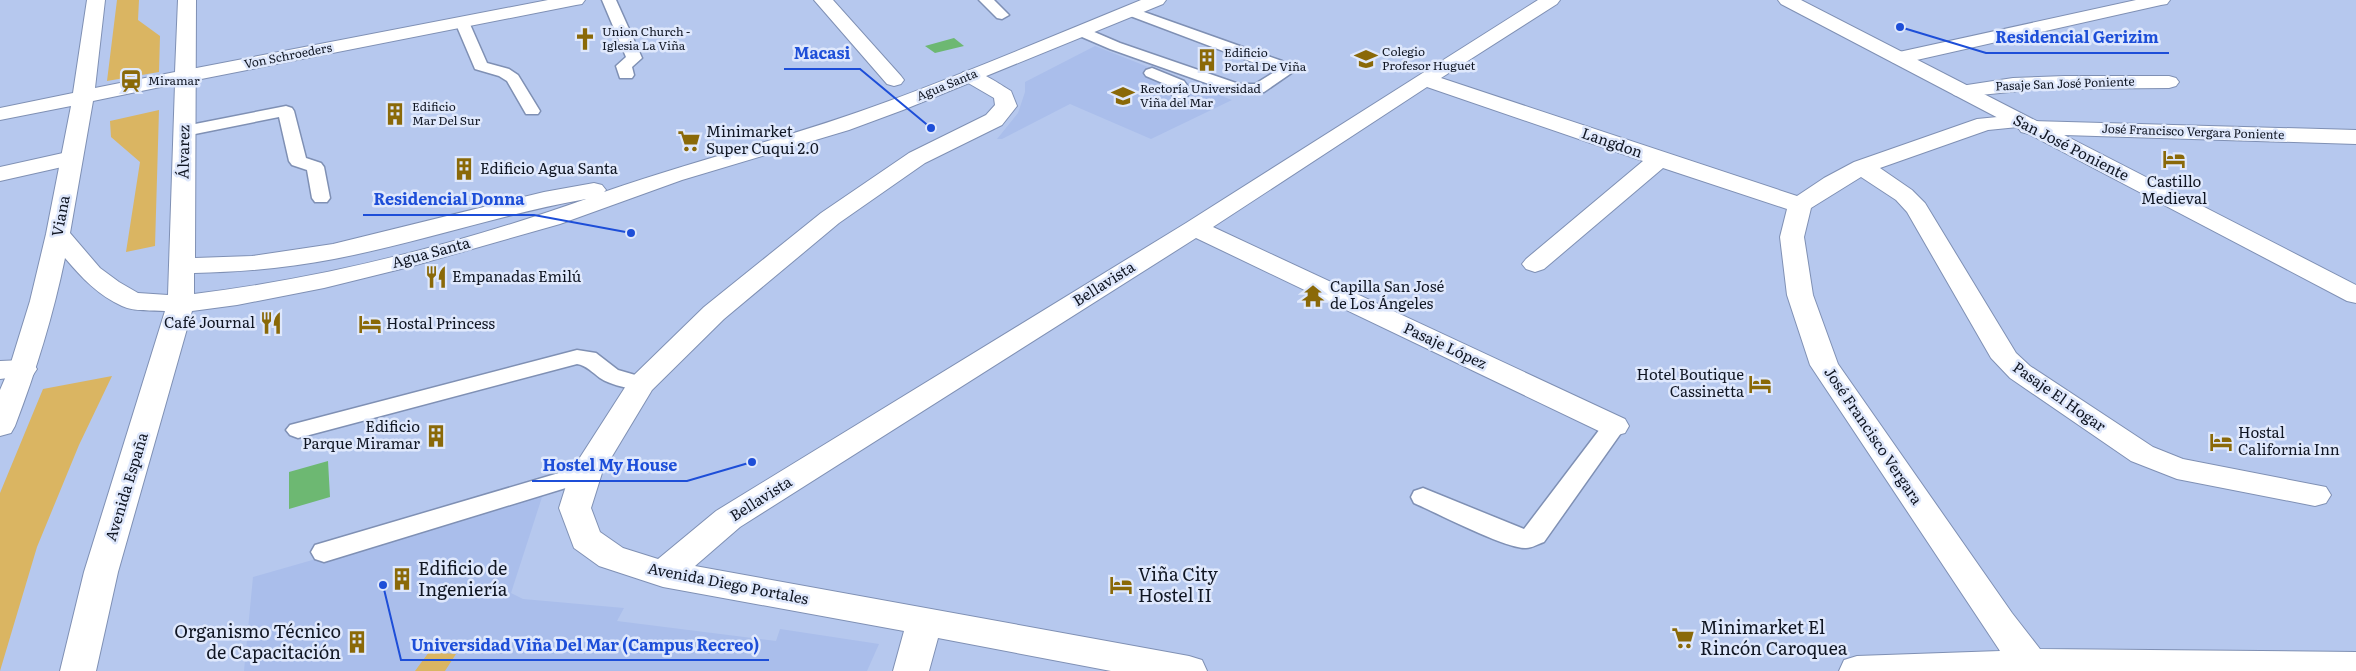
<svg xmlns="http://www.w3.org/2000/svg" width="2356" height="671" font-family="Literata,serif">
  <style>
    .built { fill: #aabeeb }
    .green { fill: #dab562 }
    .water { fill: #6db872 }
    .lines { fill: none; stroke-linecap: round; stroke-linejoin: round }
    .service-casing { stroke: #7f90b4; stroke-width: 3 }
    .minor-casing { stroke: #7f90b4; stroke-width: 2 }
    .tertiary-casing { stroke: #7f90b4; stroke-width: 2 }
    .primary-casing { stroke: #7f90b4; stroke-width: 2 }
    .service { fill: #fff; fill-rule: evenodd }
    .minor { fill: #fff; fill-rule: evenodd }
    .tertiary { fill: #fff; fill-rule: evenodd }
    .primary { fill: #fff; fill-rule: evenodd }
    .labels { text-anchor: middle; stroke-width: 5; stroke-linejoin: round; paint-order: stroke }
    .far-poi-label { font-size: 12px; fill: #101623; stroke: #dfe8fc; text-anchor: start }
    .far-street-label { font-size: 12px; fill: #101623; stroke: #dfe8fc }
    .poi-label { font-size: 15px; fill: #101623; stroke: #dfe8fc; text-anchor: start }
    .street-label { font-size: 15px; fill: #101623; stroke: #dfe8fc }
    .near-poi-label { font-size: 18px; fill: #101623; stroke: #dfe8fc; text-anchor: start }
    .leader { fill: none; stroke: #1d4ed8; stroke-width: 2 }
    .callout-dot { fill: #1d4ed8; stroke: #dfe8fc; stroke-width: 2 }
    .callout-label { font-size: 16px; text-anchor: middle; font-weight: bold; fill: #1d4ed8; stroke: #dfe8fc; stroke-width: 5; stroke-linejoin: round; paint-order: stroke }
  </style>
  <rect width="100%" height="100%" fill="#b6c8ee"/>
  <path class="built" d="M1095 46 1232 100 1151 139 1070 104 1002 139H997L1018 113 1025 92V82Z
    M543 494 511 593 523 599 624 608 617 621 776 641 780 629 879 644 867 671H244L253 577Z"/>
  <path class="green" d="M117 0H139L138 20 160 36 159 72 107 81Z
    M159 110 155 246 126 252 140 162 111 137 110 121Z
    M112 376 79 445 37 547 0 671V493L43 389Z
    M429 652 456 654 445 671H415Z"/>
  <path class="water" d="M954 38 964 46 935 53 925 46Z
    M328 461 330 497 289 509V472Z"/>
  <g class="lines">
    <defs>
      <path id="service" d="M602 0H616L642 58 632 67 634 75 632 78H620L616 66 626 57Z
        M979 0H994L1009 15 1002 19 997 18Z
        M1130 7 1282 61 1288 65 1293 72 1264 92 1237 94 1110 49 1075 34 1073 31 1075 28H1085L1120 43 1239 84H1255L1276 71 1125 14 1123 11 1125 8Z
        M462 18 469 22 487 63 509 69 518 75 540 111 538 114H526L507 81 499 76 475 69 455 22Z
        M1152 68 1184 81 1191 91 1186 98H1174L1172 95 1175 91 1172 87 1146 76 1144 73 1146 70Z
        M286 106 292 108 294 111 306 158 321 163 324 167 330 198 327 202H315L312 198 307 170 292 165 289 161 279 117 185 136 179 135 177 131 179 127 185 126Z
        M577 350 596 353 618 370 649 379 652 384 649 389C638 392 610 385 600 378 593 373 586 365 577 364L298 438 290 435 286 430 290 425Z
        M1614 418 1622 421 1626 426 1544 542C1538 544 1532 548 1526 548 1506 549 1437 513 1414 503L1411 497 1414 491 1423 488 1524 529 1606 421Z
        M586 465 595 467 598 473 595 479 324 562 315 559 311 552 315 545Z"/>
      <path id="minor" d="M548 0H585L582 4 576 5 186 82 179 80 176 76 179 72 186 70Z
        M814 0H833L901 76 904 80 901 84 894 86 887 84Z
        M1538 0H1560L1557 4 1441 78 1797 196 1824 178 1854 162 1977 119 2018 115 2026 116 2028 121 2356 130V144L2029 134 2021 132 2018 127 1988 130 1880 168 1912 190 1925 203 2016 353 2030 366 2153 447 2183 459 2326 487 2331 495 2326 503 2315 506 2177 479 2131 461 2010 378 1991 358 1907 212 1896 200 1861 177 1811 208 1804 237 1813 295 1838 364 2012 613 2040 649 2356 652V671H1839L1844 660 1857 656 2000 651 1810 365 1787 295 1780 237 1787 209 1663 168 1544 269 1535 272 1526 269 1522 264 1526 259 1643 161 1427 87 1213 227 1625 419 1629 426 1625 433 1614 436 1603 433 1196 238 740 527 695 566 1189 656 1202 660 1207 671H1111L938 638 929 671H893L904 631 663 587 599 566 574 548 559 508 570 473 631 378 704 307 821 213 909 153 986 115 995 105 994 98 963 80 960 76 963 72C979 68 997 83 1011 91L1017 106 1002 125 925 163 839 223 724 319 652 390 602 473 591 508 600 532 623 548 658 559 716 511 1186 223Z
        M2136 0H2170L2167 4 2161 5 1899 64 1892 62 1889 58 1892 54 1899 52Z
        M2065 76H2169L2176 78 2179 82 2176 86 2169 88 2039 89 1961 97 1954 95 1951 91 1954 87 2013 78Z
        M72 151 80 153 83 158 80 163 0 181V167Z"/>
      <path id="tertiary" d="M1778 0H1801L2356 285V303L2347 301 1781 4Z
        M23 360 33 363 37 369 33 375 0 379V361Z"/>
      <path id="primary" d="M87 0H105L95 88 175 72 178 0H196L195 258 252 256 333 244 544 192 594 183 602 185 606 190 604 192C698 159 796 136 889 101 974 70 1057 34 1141 0H1166L1163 4 903 110 849 130 682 180 560 224 409 267 324 288 237 305 192 311 118 572 96 671H60L84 572 165 311C152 310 135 312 122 306 99 296 81 277 65 258 53 316 36 371 15 426L11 433 0 436V390L9 369 30 301 46 234 71 106 0 120V108L73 93ZM175 84 168 295 138 293 119 282 100 268 70 233 93 101ZM586 199C462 243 325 278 194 294V273C242 272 288 268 334 259 419 243 501 214 586 199Z"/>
    </defs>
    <use href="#service" class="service-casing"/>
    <use href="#minor" class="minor-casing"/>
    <use href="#tertiary" class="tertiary-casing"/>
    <use href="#primary" class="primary-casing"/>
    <use href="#service" class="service"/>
    <use href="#minor" class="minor"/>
    <use href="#tertiary" class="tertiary"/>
    <use href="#primary" class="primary"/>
  </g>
  <defs>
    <symbol id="church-bare" viewBox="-9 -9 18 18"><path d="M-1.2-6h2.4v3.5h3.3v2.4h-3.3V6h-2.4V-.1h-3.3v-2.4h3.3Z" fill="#8a6908" stroke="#dfe8fc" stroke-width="2.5" paint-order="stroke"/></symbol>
    <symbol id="school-bare" viewBox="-9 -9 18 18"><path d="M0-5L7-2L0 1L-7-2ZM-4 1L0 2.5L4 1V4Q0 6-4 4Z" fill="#8a6908" stroke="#dfe8fc" stroke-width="2.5" paint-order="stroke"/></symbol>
    <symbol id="building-bare" viewBox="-9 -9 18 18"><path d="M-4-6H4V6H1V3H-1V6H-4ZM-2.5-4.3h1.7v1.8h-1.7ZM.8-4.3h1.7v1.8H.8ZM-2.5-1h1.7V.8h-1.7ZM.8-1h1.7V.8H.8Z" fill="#8a6908" stroke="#dfe8fc" stroke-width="2.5" paint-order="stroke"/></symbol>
    <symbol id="station-bare" viewBox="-9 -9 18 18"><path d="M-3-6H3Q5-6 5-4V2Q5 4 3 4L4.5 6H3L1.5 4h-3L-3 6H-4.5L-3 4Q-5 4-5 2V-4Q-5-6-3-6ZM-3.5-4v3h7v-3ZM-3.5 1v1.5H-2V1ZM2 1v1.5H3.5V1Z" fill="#8a6908" stroke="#dfe8fc" stroke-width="2.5" paint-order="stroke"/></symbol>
    <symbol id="university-bare" viewBox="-9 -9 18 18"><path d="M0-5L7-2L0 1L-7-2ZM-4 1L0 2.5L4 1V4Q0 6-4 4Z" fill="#8a6908" stroke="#dfe8fc" stroke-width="2.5" paint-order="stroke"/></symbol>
    <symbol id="supermarket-bare" viewBox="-9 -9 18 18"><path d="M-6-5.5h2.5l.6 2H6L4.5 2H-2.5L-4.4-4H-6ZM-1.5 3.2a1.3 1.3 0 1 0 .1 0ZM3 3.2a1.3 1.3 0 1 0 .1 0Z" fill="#8a6908" stroke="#dfe8fc" stroke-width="2.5" paint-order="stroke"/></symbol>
    <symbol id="hotel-bare" viewBox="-9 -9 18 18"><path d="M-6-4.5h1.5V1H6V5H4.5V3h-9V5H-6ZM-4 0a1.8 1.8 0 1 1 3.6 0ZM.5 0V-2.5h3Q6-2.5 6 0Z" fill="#8a6908" stroke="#dfe8fc" stroke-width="2.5" paint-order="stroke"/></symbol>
    <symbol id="restaurant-bare" viewBox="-9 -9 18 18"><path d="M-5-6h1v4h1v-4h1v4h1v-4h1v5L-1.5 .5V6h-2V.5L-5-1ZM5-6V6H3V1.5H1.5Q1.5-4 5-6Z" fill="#8a6908" stroke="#dfe8fc" stroke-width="2.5" paint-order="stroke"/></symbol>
    <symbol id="temple-bare" viewBox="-9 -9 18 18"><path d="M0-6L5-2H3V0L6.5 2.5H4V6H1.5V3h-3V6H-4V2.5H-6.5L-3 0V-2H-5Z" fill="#8a6908" stroke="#dfe8fc" stroke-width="2.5" paint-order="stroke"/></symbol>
  </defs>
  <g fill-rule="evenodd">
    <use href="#church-bare" x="569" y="23" width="32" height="32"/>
    <use href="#school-bare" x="1350" y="43" width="32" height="32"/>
    <use href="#building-bare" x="1191" y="44" width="32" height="32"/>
    <use href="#station-bare" x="115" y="65" width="32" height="32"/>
    <use href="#university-bare" x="1107" y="80" width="32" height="32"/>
    <use href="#building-bare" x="379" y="98" width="32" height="32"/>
    <use href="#supermarket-bare" x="673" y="125" width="32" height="32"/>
    <use href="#hotel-bare" x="2158" y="143" width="32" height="32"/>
    <use href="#building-bare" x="448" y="153" width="32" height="32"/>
    <use href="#restaurant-bare" x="420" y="261" width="32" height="32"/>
    <use href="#temple-bare" x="1297" y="280" width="32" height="32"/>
    <use href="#restaurant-bare" x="255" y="307" width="32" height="32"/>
    <use href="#hotel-bare" x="354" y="308" width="32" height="32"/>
    <use href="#hotel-bare" x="1744" y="368" width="32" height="32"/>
    <use href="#building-bare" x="420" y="420" width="32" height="32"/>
    <use href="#hotel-bare" x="2205" y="426" width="32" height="32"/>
    <use href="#building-bare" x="386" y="563" width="32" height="32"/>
    <use href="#hotel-bare" x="1105" y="569" width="32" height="32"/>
    <use href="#supermarket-bare" x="1667" y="622" width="32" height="32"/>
    <use href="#building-bare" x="341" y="626" width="32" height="32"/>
  </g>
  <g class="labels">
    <g class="far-poi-label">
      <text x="602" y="36">Union Church -<tspan x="602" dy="14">Iglesia La Viña</tspan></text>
      <text x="1382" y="56">Colegio<tspan x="1382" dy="14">Profesor Huguet</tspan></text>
      <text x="1224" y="57">Edificio<tspan x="1224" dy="14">Portal De Viña</tspan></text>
      <text x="148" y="85">Miramar</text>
      <text x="1140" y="93">Rectoría Universidad<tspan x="1140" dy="14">Viña del Mar</tspan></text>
      <text x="412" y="111">Edificio<tspan x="412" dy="14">Mar Del Sur</tspan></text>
    </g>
    <g class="far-street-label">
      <text transform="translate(288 56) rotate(-11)" y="4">Von Schroeders</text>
      <text transform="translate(2065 84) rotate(-2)" y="4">Pasaje San José Poniente</text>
      <text transform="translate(947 85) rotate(-22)" y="4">Agua Santa</text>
      <text transform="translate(2193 132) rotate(2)" y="4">José Francisco Vergara Poniente</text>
    </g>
    <g class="poi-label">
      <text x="706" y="137">Minimarket<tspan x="706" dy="17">Super Cuqui 2.0</tspan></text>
      <text x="480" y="174">Edificio Agua Santa</text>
      <text x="2174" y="187" text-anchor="middle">Castillo<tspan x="2174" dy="17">Medieval</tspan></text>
      <text x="452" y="282">Empanadas Emilú</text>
      <text x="1330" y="292">Capilla San José<tspan x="1330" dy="17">de Los Ángeles</tspan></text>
      <text x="255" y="328" text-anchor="end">Café Journal</text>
      <text x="386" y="329">Hostal Princess</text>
      <text x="1744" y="380" text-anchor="end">Hotel Boutique<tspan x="1744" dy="17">Cassinetta</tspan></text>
      <text x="420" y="432" text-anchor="end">Edificio<tspan x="420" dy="17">Parque Miramar</tspan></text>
      <text x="2238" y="438">Hostal<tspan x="2238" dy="17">California Inn</tspan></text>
    </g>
    <g class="street-label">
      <text transform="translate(1612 143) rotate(19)" y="5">Langdon</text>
      <text transform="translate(2071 148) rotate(27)" y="5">San José Poniente</text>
      <text transform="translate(184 152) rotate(-89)" y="5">Álvarez</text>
      <text transform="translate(61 216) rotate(-79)" y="5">Viana</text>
      <text transform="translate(431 253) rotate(-15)" y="5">Agua Santa</text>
      <text transform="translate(1104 284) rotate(-32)" y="5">Bellavista</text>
      <text transform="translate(1445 346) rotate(25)" y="5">Pasaje López</text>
      <text transform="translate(2059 397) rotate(35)" y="5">Pasaje El Hogar</text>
      <text transform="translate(1873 436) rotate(56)" y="5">José Francisco Vergara</text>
      <text transform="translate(127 487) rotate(-73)" y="5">Avenida España</text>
      <text transform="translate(761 499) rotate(-32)" y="5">Bellavista</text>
      <text transform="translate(728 584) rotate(11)" y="5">Avenida Diego Portales</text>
    </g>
    <g class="near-poi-label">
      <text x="418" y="575">Edificio de<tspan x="418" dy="21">Ingeniería</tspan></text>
      <text x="1138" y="581">Viña City<tspan x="1138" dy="21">Hostel II</tspan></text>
      <text x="1700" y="634">Minimarket El<tspan x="1700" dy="21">Rincón Caroquea</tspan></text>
      <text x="341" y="638" text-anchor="end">Organismo Técnico<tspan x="341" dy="21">de Capacitación</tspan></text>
    </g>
  </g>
  <path class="leader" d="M1900 27L1986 53H2169M931 128L860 69H784M631 233L534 215H363M752 462L687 481H532M383 585L401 660H769"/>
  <g class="callout-dot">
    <circle cx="1900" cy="27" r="5"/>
    <circle cx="931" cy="128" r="5"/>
    <circle cx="631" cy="233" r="5"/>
    <circle cx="752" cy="462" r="5"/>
    <circle cx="383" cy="585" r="5"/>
  </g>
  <g class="callout-label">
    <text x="2077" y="43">Residencial Gerizim</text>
    <text x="822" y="59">Macasi</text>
    <text x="449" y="205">Residencial Donna</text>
    <text x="610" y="471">Hostel My House</text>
    <text x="585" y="651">Universidad Viña Del Mar (Campus Recreo)</text>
  </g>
</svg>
